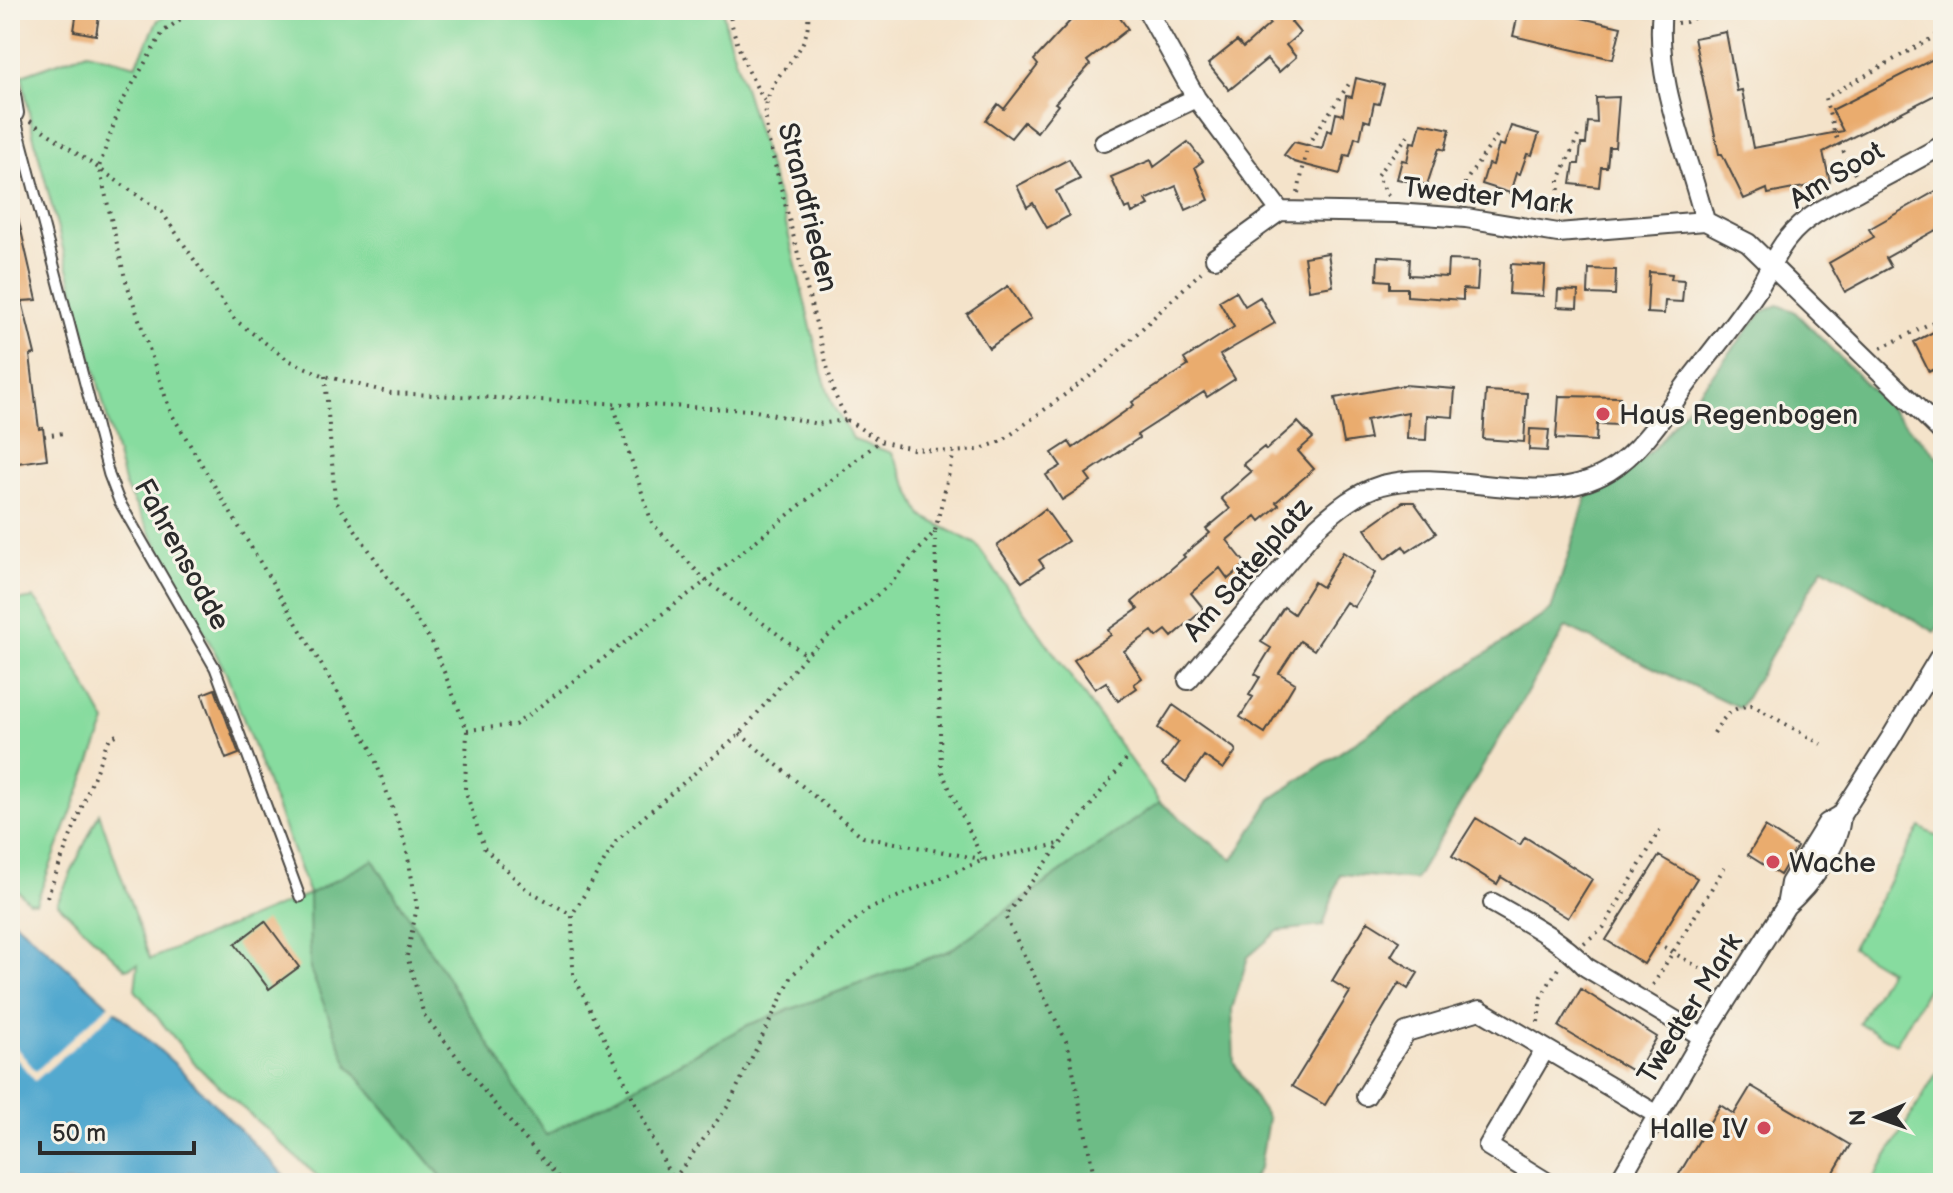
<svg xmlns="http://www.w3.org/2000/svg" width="1953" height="1193" font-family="'Balsamiq Sans',sans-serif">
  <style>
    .green { fill: #87dc9f; stroke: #598465; stroke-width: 2 }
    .forest { fill: #6dbc86; stroke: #4c7458; stroke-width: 2 }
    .water { fill: #52a9cf; stroke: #3e6a7d; stroke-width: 2 }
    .pier { fill: #f4e3ca }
    .building { fill: #eaac6e }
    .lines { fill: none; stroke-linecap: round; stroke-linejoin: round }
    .service-casing { stroke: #494743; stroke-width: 13 }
    .minor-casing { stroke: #494743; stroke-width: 22 }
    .path { stroke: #494743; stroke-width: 4; stroke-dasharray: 2 6; stroke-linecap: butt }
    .service { stroke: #fff; stroke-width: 9 }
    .minor { stroke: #fff; stroke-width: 18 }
    .poi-dot { fill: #d1495b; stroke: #f7f3e8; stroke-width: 3 }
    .labels { text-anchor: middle; stroke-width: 6; stroke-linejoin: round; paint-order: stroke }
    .street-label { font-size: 28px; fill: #2b2b2b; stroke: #f7f3e8 }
    .poi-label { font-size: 28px; fill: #2b2b2b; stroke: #f7f3e8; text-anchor: start }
  </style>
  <rect width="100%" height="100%" fill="#f7f3e8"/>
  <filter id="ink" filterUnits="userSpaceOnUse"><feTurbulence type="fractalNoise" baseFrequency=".0125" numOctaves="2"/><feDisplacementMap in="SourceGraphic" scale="16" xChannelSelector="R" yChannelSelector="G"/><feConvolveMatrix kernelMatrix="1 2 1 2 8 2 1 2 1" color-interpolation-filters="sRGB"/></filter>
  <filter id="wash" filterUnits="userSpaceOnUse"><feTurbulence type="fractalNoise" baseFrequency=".006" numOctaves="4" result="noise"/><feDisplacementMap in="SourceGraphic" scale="32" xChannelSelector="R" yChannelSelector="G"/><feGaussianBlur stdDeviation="1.8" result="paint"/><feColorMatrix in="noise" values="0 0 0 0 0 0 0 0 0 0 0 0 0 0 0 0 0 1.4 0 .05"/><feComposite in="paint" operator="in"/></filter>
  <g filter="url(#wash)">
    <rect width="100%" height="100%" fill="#f4e3ca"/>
    <path class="green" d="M174 10H723L726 29 784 216 822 373 833 406 854 440 892 453 922 516 976 544 1160 802 949 951 748 1025 546 1135 373 860 348 1065 447 1183H325L198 1067 135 990 138 964 126 969 57 903 99 813 150 959 309 894 226 673 125 486 33 134 22 75 87 52 136 65 158 20Z
      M34 598 45 612 106 722 36 903 29 902 10 883V602Z
      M1920 827 1943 840V962L1896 1044 1859 1023 1889 970 1852 948Z
      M1943 1062V1183H1871Z"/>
    <path class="forest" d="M1778 305 1794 311 1943 462V619L1935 632 1823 567 1740 708 1566 627 1415 880 1340 874 1323 926 1278 931 1248 957 1232 1009 1234 1063 1268 1119 1260 1167 1250 1183H447L348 1065 310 969 309 894 373 860 546 1135 748 1025 949 951 1160 802 1233 860 1271 799 1551 610 1587 496 1617 483 1656 446 1762 312Z"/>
    <path class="water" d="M10 917 175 1064 292 1183H10Z"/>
    <path class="pier" d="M112 1002 117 1007 113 1013 35 1081 10 1051 13 1044 36 1071Z"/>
    <g id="blocks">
      <path class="building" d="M77 10H100L96 35 74 31Z
        M1065 10H1114L1128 29 1087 61 1090 65 1055 103 1058 105 1037 132 1024 122 1011 138 986 120 998 104 1004 109 1038 65 1034 60 1071 20Z
        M1258 10H1305L1291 22 1300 33 1286 45 1296 57 1279 72 1267 59 1229 90 1208 64 1237 41 1243 48 1270 24Z
        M1519 10H1546L1621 27 1613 59 1513 36Z
        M1726 32 1737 91 1742 90 1753 148 1843 131 1832 110 1943 54V91L1823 152 1830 182 1768 194 1767 189 1744 199 1722 154H1719L1694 38Z
        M1356 78 1384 85 1379 104 1374 103 1370 122 1364 120 1360 139 1355 137 1350 156 1345 155 1340 174 1294 162 1284 155 1294 142 1322 149 1327 130 1332 132 1336 113 1343 115 1346 96 1352 97Z
        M1619 97 1615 147H1609L1607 167H1601L1599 187 1571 184 1574 164H1579L1581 144H1586L1588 122 1597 123 1596 98Z
        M1421 123 1450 129 1445 150 1439 148 1427 185 1397 179 1402 160 1407 161 1411 142 1416 143Z
        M1511 126 1539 134 1532 155 1527 154 1520 174 1516 173 1510 193 1482 184 1488 164 1493 165 1499 144 1504 146Z
        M1188 142 1203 161 1195 167 1209 200 1186 210 1176 186 1146 200 1149 205 1132 213 1130 207 1125 209 1111 177 1151 160 1154 167Z
        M1069 159 1080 179 1056 191 1069 216 1047 228 1033 203 1027 207 1017 186Z
        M1943 187V226L1886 258 1891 267 1845 292 1829 263 1874 237 1869 229Z
        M17 213 37 300 22 301 35 354 30 355 39 429 43 428 47 459 10 464V214Z
        M1328 253 1333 286 1309 290 1304 257Z
        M1378 256 1410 258 1409 275 1447 277 1448 260 1479 261 1477 290 1463 289V300L1407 296V288H1390V281L1377 280Z
        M1511 264 1545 266 1543 296 1509 294Z
        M1589 269 1616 270 1615 295 1588 294Z
        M1649 272 1672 274 1671 279 1684 280 1682 302 1665 301 1664 314 1647 313Z
        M1008 286 1031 319 989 348 967 314Z
        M1558 290 1578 291 1577 308 1557 307Z
        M1236 291 1245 306 1260 297 1275 323 1220 355 1235 379 1207 397 1204 392 1137 435 1139 438 1086 474 1091 481 1062 500 1046 475 1061 466 1052 453 1069 442 1073 448 1134 405 1132 402 1188 366 1184 359 1234 327 1219 301Z
        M1943 327V365L1929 372 1914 342Z
        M1404 385 1455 389 1453 417 1427 415 1426 440 1407 439 1408 412 1366 420 1370 439 1344 443 1335 398Z
        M1486 391 1527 393 1524 442 1483 439Z
        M1559 396 1620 397 1618 425 1597 424 1596 441 1556 439Z
        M1298 422 1313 438 1298 451 1314 469 1276 502 1279 505 1260 521 1256 516 1227 540 1246 564 1228 579 1220 568 1191 593 1204 609 1172 637 1166 630 1157 637 1152 631 1124 651 1142 678 1134 684 1137 688 1118 701 1106 682 1095 689 1074 660 1111 635 1108 630 1138 609 1132 602 1185 557 1183 555 1210 533 1206 529 1230 509 1221 498 1251 472 1243 464 1264 447 1266 450Z
        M1530 429 1549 430 1547 451 1529 450Z
        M1403 502H1414L1436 533 1407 552 1403 546 1385 559 1365 529Z
        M1045 509 1068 541 1039 560 1044 567 1022 582 997 546Z
        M1343 552 1375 573 1354 607 1346 602 1314 650 1300 641 1279 673 1295 683 1265 733 1240 717 1253 697 1249 695 1260 677 1255 674 1271 648 1261 642 1284 607 1294 614 1314 582 1322 587Z
        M215 689 239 754 226 759 202 694Z
        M1173 705 1234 748 1236 751 1223 769 1204 756 1186 782 1162 765 1178 743 1158 728Z
        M1476 818 1520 845 1525 837 1592 879 1568 918 1501 877 1497 884 1452 856Z
        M1765 827 1797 847 1780 875 1748 855Z
        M1659 856 1697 878 1644 964 1606 940Z
        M265 921 299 967 269 989 235 944Z
        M1368 921 1400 941 1391 956 1418 973 1408 989 1399 983 1325 1105 1292 1086 1350 992 1332 981Z
        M1581 989 1657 1037 1636 1073 1559 1027Z
        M1751 1086 1850 1145 1834 1172 1851 1183H1689L1678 1176 1720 1105 1734 1114Z"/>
    </g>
  </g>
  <g filter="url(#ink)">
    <use href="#blocks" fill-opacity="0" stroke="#494743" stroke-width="2"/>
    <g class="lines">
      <defs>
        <path id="service" d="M14 113 109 475 119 501 215 668 300 897"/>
        <path id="minor" d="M1147 10 1196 98 1280 211
          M1662 10C1654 82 1688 153 1705 221
          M10 89 14 113
          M1104 142 1196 98
          M1215 258 1280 211 1396 213 1466 218 1558 233 1705 221 1748 243 1943 433
          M1188 680 1317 527C1337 509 1356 493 1382 485 1453 466 1542 512 1609 471 1644 449 1667 410 1692 377 1713 350 1735 323 1754 295 1767 277 1774 254 1788 238 1806 215 1833 204 1858 191 1886 176 1915 161 1943 145
          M1493 903C1526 922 1560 939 1586 967L1703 1037
          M1786 906C1809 886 1840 846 1841 815
          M1545 1049 1488 1146 1548 1183
          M1366 1096 1406 1032 1480 1010 1656 1114
          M1618 1183 1703 1037 1786 906 1790 883 1827 823 1841 815 1890 739 1943 651"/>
      </defs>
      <use href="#service" class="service-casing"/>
      <use href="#minor" class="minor-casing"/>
      <path class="path" d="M193 10 163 32 121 104 99 167 125 278 171 413 371 748 406 846 417 907 407 956 424 1015 493 1102 563 1183
        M729 10C734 42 749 76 766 103
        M808 10C812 57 775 64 767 102 764 112 767 124 767 134L834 393 847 420
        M1677 23 1686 22 1708 10
        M30 121 162 212 235 320 288 360 325 376 391 393 751 410 818 424 847 420
        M1855 174 1835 135 1825 98 1943 32
        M1298 193 1308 144 1349 84
        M1388 196 1377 175 1410 133
        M1465 200V182L1499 133
        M1558 214 1559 180 1578 136
        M1881 348 1943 317
        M325 376 335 500 433 644 467 730 465 789 484 848 526 889 572 915
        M614 407 652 523 706 581 806 655
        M847 420 880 441 912 449 954 452 978 450 1002 441 1101 368 1201 272
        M44 436 63 433
        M935 532 941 770 983 860
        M467 730 515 725 706 581 880 441
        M1714 733C1724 716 1732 707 1752 705L1821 744
        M740 734 863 837 981 859
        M47 897 106 745 110 738 119 734
        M1584 943 1604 927 1660 830
        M1657 943 1708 973
        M1653 985 1724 868
        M1538 1022 1541 997 1560 965
        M674 1179 728 1106 793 974 867 910 983 860 1059 844
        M674 1183 573 974 572 915 617 840 740 734 806 655 890 584 935 531 954 452
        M1090 1183 1093 1171 1068 1045 1005 916 1128 757"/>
      <use href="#service" class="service"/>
      <use href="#minor" class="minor"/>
    </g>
  </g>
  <g class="poi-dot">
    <circle cx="1603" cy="414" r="8"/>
    <circle cx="1773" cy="862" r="8"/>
    <circle cx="1764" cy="1128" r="8"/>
  </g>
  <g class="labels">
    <g class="street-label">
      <text transform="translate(1836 174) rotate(-31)" y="10">Am Soot</text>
      <text transform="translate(1488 195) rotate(6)" y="10">Twedter Mark</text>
      <text transform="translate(809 207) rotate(76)" y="10">Strandfrieden</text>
      <text transform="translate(183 554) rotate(61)" y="10">Fahrensodde</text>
      <text transform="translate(1247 569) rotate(-49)" y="10">Am Sattelplatz</text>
      <text transform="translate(1689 1008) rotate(-58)" y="10">Twedter Mark</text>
    </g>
    <g class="poi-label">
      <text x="1619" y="424">Haus Regenbogen</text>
      <text x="1789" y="872">Wache</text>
      <text x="1748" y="1138" text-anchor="end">Halle IV</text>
    </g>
  </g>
  <rect width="1953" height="1193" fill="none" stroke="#f7f3e8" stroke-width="40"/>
  <g transform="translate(1877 1117) rotate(268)" stroke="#f7f3e8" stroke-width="6" paint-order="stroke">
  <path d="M0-6L14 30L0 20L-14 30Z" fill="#2b2b2b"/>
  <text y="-12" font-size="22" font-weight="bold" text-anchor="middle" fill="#2b2b2b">N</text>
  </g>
  <path d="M40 1141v12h154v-12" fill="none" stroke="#2b2b2b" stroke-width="4"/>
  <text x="52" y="1141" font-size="24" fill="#2b2b2b" stroke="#f7f3e8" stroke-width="6" paint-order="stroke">50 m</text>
</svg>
